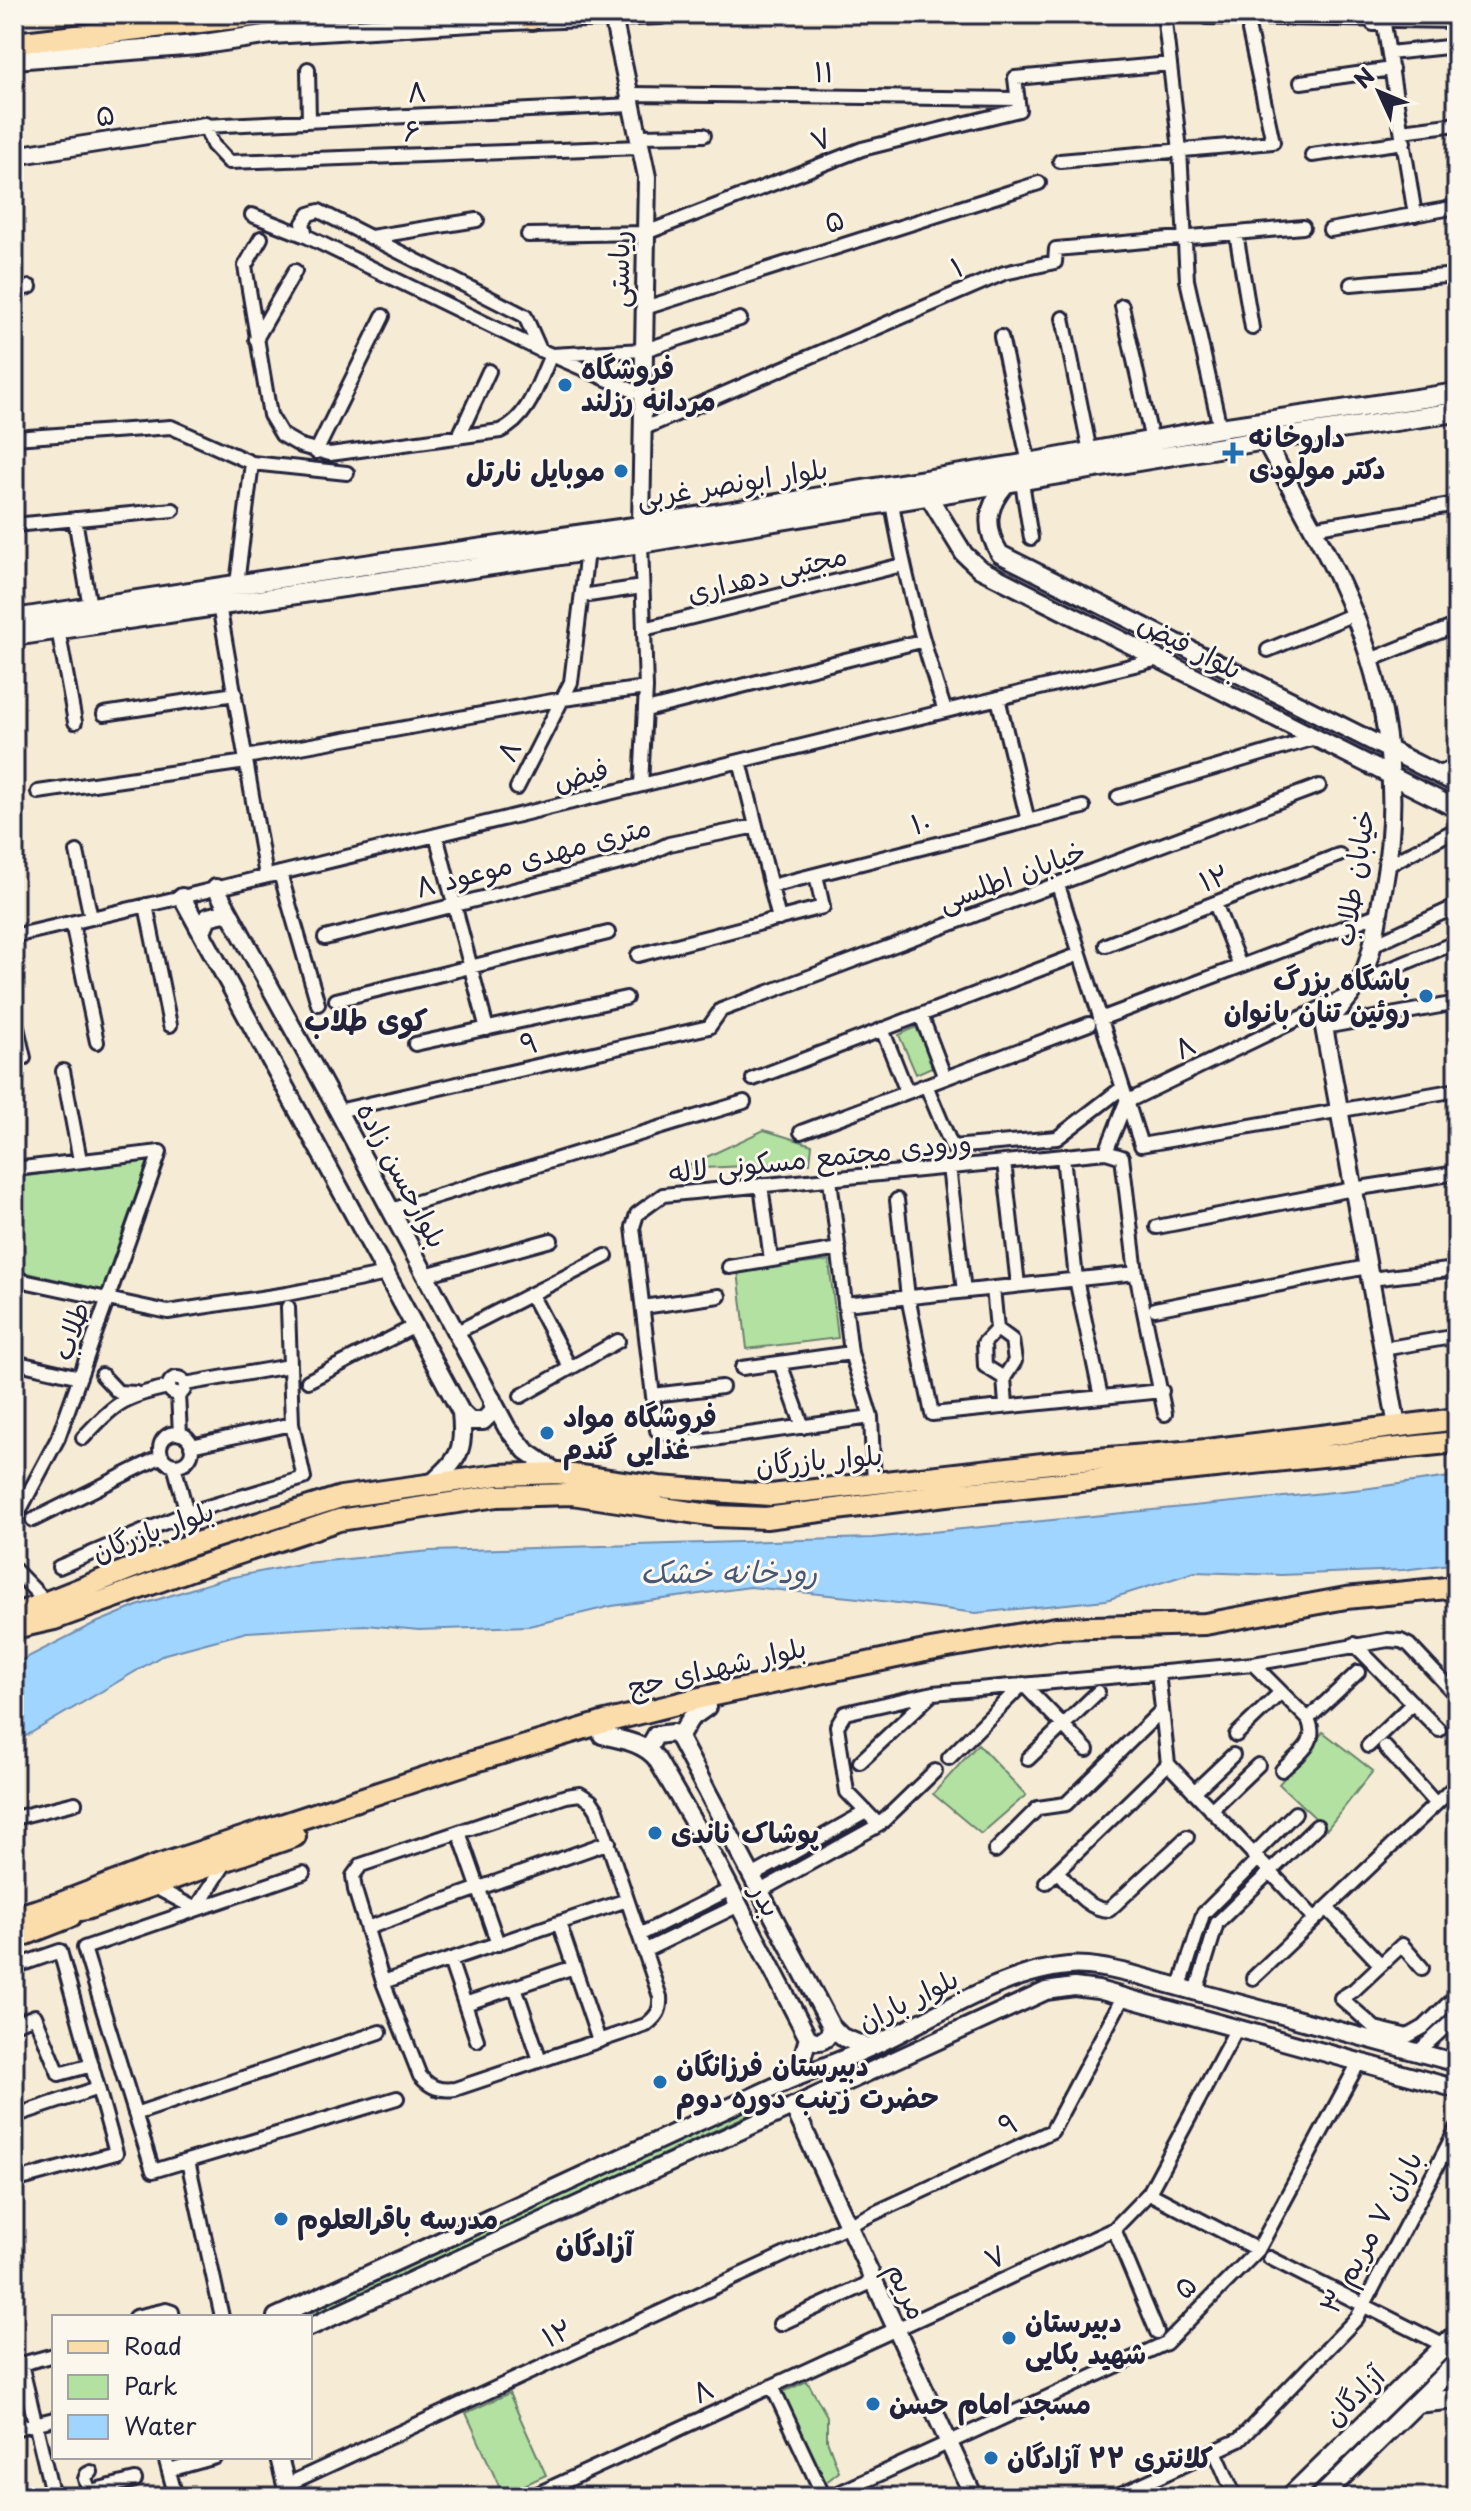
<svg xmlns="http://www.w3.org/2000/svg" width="1471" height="2511" font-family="'Playpen Sans','Playpen Sans Arabic',sans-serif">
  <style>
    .green { fill: #b2e1a1; stroke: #6a826e; stroke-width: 2 }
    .water { fill: #a0d5ff; stroke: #6e8db1; stroke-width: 2 }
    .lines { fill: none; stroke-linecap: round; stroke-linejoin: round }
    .minor-casing { stroke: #22223b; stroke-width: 18 }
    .tertiary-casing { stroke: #22223b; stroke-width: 22 }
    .secondary-casing { stroke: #22223b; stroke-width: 24 }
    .primary-casing { stroke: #22223b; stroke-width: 26 }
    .trunk-casing { stroke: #22223b; stroke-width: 26 }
    .minor { stroke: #fbf7ec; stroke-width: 12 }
    .tertiary { stroke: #fbf7ec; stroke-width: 16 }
    .secondary { stroke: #fbf7ec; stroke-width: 18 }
    .primary { stroke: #fbddab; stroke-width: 20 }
    .trunk { stroke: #fbddab; stroke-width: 20 }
    .poi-dot { fill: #1f6fb2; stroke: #fbf7ec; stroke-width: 3 }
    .labels { text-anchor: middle; stroke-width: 6; stroke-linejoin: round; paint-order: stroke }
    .street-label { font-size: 28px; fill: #22223b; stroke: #fbf7ec }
    .poi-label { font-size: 28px; font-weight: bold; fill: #22223b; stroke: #fbf7ec; text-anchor: start }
    .neighbourhood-label { font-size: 30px; font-weight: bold; fill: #22223b; stroke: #fbf7ec }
    .water-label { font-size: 30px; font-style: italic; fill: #485876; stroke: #fbf7ec }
  </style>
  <rect width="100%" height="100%" fill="#f6ebd5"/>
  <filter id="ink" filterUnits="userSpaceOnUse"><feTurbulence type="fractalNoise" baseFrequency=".0125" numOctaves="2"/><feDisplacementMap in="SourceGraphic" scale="16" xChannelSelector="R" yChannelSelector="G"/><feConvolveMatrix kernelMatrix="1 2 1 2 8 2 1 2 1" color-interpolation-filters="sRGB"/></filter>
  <g filter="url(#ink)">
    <path class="green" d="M916 1027 934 1066 916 1074 899 1035Z
      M764 1130 812 1145 810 1163 681 1169Z
      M149 1158 102 1290 14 1270V1178Z
      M829 1261 838 1338 747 1349 738 1271Z
      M1323 1732 1373 1771 1327 1829 1279 1784Z
      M978 1744 1026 1795 981 1834 933 1794Z
      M752 2107 754 2112 310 2319V2317H301Z
      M807 2381 827 2416V2440L839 2472 825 2483 783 2392Z
      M509 2393 546 2475 503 2495 466 2413Z"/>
    <path class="water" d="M1457 1476V1563L1403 1570 1281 1575 1195 1572 1106 1600 976 1613 858 1598 750 1587 612 1606 529 1626 419 1630 365 1625 247 1632 165 1654 14 1743V1664L91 1625 137 1606 223 1579 305 1563 431 1551 872 1538 1363 1489Z"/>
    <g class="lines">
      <defs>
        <path id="minor" d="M1164 14 1180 150 1187 280 1220 428
          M1373 24H1384L1415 215
          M1389 53 1457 46
          M308 69 309 121
          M1301 82 1392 69
          M630 94 1017 99
          M632 105 205 126 213 145 229 162 641 147
          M1402 131 1457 124
          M638 136 704 135
          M1312 155 1404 142
          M1060 161 1273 142 1249 31
          M252 215 306 236
          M1330 230 1457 207
          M1236 233 1252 328
          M528 235 646 233 862 149 1019 110 1015 78 1170 64
          M371 237 477 220
          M261 238 245 266 270 415 282 435 301 446 330 454 500 431C529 418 538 383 551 355L644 350 740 319
          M1351 284 1457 275
          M14 290 30 287
          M1122 306 1152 441
          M645 308 1039 183
          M1063 318 1090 452
          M1001 337 1029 463
          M256 339 295 271
          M540 350 306 236 303 223 309 214 319 211 525 316 540 350 643 395
          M642 429 1004 273 1055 262 1056 249 1303 227
          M459 436 489 371
          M14 438 171 427 252 463
          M316 452 383 316
          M1022 482 1031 538
          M892 503C904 575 922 642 945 711
          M75 519 90 607
          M14 525 173 510
          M1311 528 1457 504
          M237 584 252 463 347 473
          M582 596 642 587
          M219 605 266 876
          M58 629 75 722
          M644 629 902 565
          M1268 650 1354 614
          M1370 660 1457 625
          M998 698 1028 821
          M646 710 921 641
          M104 714 235 694
          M246 757 563 699 646 688
          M740 761 779 919
          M1437 774 1457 765
          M641 785 646 688 641 543
          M517 788 571 682 587 551
          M38 792 246 762
          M1118 797 1315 738
          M436 835 487 1029
          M77 852 91 918
          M1388 865 1457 829
          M280 873 318 1004
          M1058 885 1141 1145 1457 1090
          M771 886 1083 807
          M1215 903 1240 966
          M146 905 170 1025
          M72 923 97 1042
          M14 936 182 897 1159 659
          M325 938 636 859 669 844 756 826
          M1106 945 1339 855
          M1370 946 1457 906
          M638 955 823 907 816 875
          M1358 982 1457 942
          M336 1000 608 933
          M14 1014 24 1058
          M921 1015 945 1078
          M1100 1019 1379 914
          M1324 1027 1457 1003
          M882 1029 907 1092
          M415 1044 626 998
          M63 1071 80 1160
          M753 1079 1080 954
          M926 1085 952 1147 1057 1138 1122 1088
          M338 1111 709 1027 721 1010 1319 786
          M801 1132 1089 1024
          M1106 1152 1122 1157 1136 1273 1165 1414
          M1063 1156 1076 1279 1101 1397
          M1004 1162 1018 1285
          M949 1167 964 1291
          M14 1169 160 1152 58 1438 14 1521
          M830 1179 851 1353 871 1417 874 1484
          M761 1185 771 1260
          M897 1200 908 1297 932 1414 1162 1391
          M391 1210 744 1102
          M1157 1227 1353 1189 1457 1173
          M729 1267 839 1249
          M425 1275 551 1240
          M14 1279 168 1312 287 1294 387 1274
          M1370 1279 1457 1269
          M993 1288 997 1329 984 1343 985 1366 1004 1378
          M532 1296 570 1368
          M845 1304 1136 1273
          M643 1307 719 1296
          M1155 1309 1367 1267
          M997 1329 1012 1340 1015 1361 1004 1378 1006 1405
          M457 1332 606 1256
          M1383 1349 1457 1336
          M14 1362 80 1377
          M780 1363 803 1427
          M742 1368 851 1353
          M102 1375 118 1392 136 1393
          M169 1386a8 8 0 1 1 16 0a8 8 0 1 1-16 0Z
          M308 1381 415 1326
          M185 1384 289 1366
          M178 1394 180 1434
          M653 1395 722 1387
          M521 1396 618 1341
          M871 1417 691 1442 657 1430 633 1227 637 1214 663 1195 1106 1152 1126 1102 1348 995
          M160 1449a16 16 0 1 1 32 0a16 16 0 1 1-32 0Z
          M83 1438C115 1404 123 1396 169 1387
          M191 1446 292 1424
          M174 1465 187 1513 190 1545
          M33 1520 162 1456
          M59 1567 187 1513 304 1478 292 1424 288 1307
          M14 1569 46 1602
          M1354 1644 1439 1730
          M1253 1664 1308 1719C1320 1743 1298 1754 1282 1770
          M1158 1672 1168 1764 1315 1919
          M1308 1719 1358 1672
          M1236 1735 1281 1692
          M1368 1746 1413 1703
          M1385 1747 1436 1804
          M949 1758 1023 1684 1087 1750
          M1028 1759 1098 1692
          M860 1762 933 1693
          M935 1771 879 1825 847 1792 837 1726 845 1713 933 1693 1253 1664 1388 1640 1401 1641 1409 1645 1457 1696
          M1194 1792 1233 1755
          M580 1794 591 1801 597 1810 660 1997C661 2011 657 2016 646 2025L455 2089C439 2091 431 2088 420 2076L383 1982 355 1890 353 1876 361 1865 566 1796Z
          M1211 1810 1258 1765
          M14 1818 75 1803
          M459 1832 498 1944
          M995 1851 1038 1808 1066 1804 1162 1710
          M1253 1855 1295 1813
          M1057 1871C1072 1887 1086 1910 1109 1910L1187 1837
          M303 1873 84 1948 153 2171 397 2098
          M752 1876 866 1812
          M1046 1882 1168 1764
          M153 1886 196 1909 226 1862
          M760 1891 879 1825
          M1327 1908 1381 1965
          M559 1923 599 2041
          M367 1928 609 1842
          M639 1935 731 1889
          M644 1951 739 1905
          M450 1960 477 2040
          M14 1967 60 1951 116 2153 14 2181
          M1422 1968 1402 1945 1354 1990 1341 1998 1375 2028 1408 2036 1424 2027 1457 1995
          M1253 1978 1457 1784
          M383 1982 627 1900
          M515 1987 540 2060
          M1180 1987 1203 1914 1258 1859
          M1196 1992 1217 1923 1317 1826
          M465 2004 574 1967
          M14 2024 35 2016 59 2074 92 2065
          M1418 2052 1457 2016
          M135 2114 380 2032
          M14 2116 98 2088
          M188 2161 222 2317
          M1149 2193 1258 2250
          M1114 2229 1157 2332
          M1270 2258 1445 2346
          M135 2317 166 2310 172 2312 173 2317
          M780 2324 874 2281
          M772 2386 824 2497
          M14 2429 54 2419
          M1215 2451 1235 2497
          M165 2457 176 2497
          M169 2470 216 2457
          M286 2485 1052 2131 1123 1997
          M90 2491 85 2479 87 2474 91 2472
          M53 2497 21 2364 54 2355
          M67 2497 135 2480
          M531 2497 1114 2229 1149 2193 1237 2028
          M830 2497 1166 2343 1258 2250 1359 2062
          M1114 2497 1239 2440 1357 2318 1457 2128"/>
        <path id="tertiary" d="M613 17 647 177 641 526
          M14 156 205 126
          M1265 440C1295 497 1330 554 1354 614 1390 704 1401 795 1383 890 1378 916 1374 948 1364 973 1355 993 1338 1010 1324 1027L1397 1426
          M1006 484C986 507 984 528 1000 554L1457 784
          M929 497 964 554 980 569 1457 809
          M216 888 338 1111 507 1428 526 1451 558 1473
          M182 897 461 1412C465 1453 459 1458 430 1485
          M202 932 208 917 224 913 231 916
          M461 1412 470 1421H483L492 1412V1399
          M707 1707 690 1719 679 1738 831 2026 842 2037 869 2048
          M602 1735C622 1740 642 1742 656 1758L718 1865 808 2038 799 2069 789 2080
          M648 1749 656 1735 673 1733 679 1738
          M808 2038C820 2045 829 2040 831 2026
          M793 2106 974 2497
          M276 2317 789 2080C815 2070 843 2060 869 2048 929 2021 1003 1971 1068 1966 1090 1964 1114 1970 1135 1975L1457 2063
          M310 2327 1046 1991 1074 1987 1098 1990 1457 2089
          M279 2457 289 2497"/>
        <path id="secondary" d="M1207 14 1457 18
          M14 59 197 45 271 34 489 21 660 14
          M14 619 378 563 641 526 1029 463 1220 428 1457 393
          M14 636 641 543 1265 440 1457 412
          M1416 2403 1457 2399
          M1290 2497 1457 2334
          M1321 2497 1457 2363"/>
        <path id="primary" d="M14 1615 190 1545 341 1497 498 1475 558 1473 659 1487 771 1495 1060 1462 1207 1450 1457 1419
          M14 1628 54 1619 198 1567 339 1520 497 1496 572 1494 716 1516 766 1518 946 1495 1457 1442
          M52 1914 86 1909 295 1836
          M14 1917 58 1904 151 1868 469 1763 605 1722 700 1698 925 1651 1056 1628 1205 1624 1346 1598 1457 1587
          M14 1939 70 1917"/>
        <path id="trunk" d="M518 14 532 19
          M14 43 270 14"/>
      </defs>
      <use href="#minor" class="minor-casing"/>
      <use href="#tertiary" class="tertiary-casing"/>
      <use href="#secondary" class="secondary-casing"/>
      <use href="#primary" class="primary-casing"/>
      <use href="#trunk" class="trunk-casing"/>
      <use href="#minor" class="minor"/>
      <use href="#tertiary" class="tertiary"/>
      <use href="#secondary" class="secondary"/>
      <use href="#primary" class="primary"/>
      <use href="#trunk" class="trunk"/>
    </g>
  </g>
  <g class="poi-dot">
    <circle cx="565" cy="385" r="8"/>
    <path d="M1229 441h8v8h8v8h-8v8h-8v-8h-8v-8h8z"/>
    <circle cx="621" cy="471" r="8"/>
    <circle cx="1426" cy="996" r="8"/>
    <circle cx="547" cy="1433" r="8"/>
    <circle cx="655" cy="1833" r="8"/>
    <circle cx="660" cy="2082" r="8"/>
    <circle cx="281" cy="2219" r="8"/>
    <circle cx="1009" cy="2338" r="8"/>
    <circle cx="873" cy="2404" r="8"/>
    <circle cx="991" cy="2458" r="8"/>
  </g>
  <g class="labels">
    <g class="street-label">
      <text transform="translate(824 72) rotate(1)" y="10">۱۱</text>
      <text transform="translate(417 92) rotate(-3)" y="10">۸</text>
      <text transform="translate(105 115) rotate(-9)" y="10">۵</text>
      <text transform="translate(412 131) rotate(-2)" y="10">۶</text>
      <text transform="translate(821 139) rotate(-21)" y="10">۷</text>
      <text transform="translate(834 221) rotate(-18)" y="10">۵</text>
      <text transform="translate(957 267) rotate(-23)" y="10">۱</text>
      <text transform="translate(619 269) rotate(-89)" y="10">ریاستی</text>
      <text transform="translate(732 483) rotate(-9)" y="10">بلوار ابونصر غربی</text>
      <text transform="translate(767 574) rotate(-14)" y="10">مجتبی دهداری</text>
      <text transform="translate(1190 646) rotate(27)" y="10">بلوار فیض</text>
      <text transform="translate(509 751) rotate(-63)" y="10">۸</text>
      <text transform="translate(581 775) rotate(-14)" y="10">فیض</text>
      <text transform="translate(921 823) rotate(-14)" y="10">۱۰</text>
      <text transform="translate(533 857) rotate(-15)" y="10">۸ متری مهدی موعود</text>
      <text transform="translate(1012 876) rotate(-20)" y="10">خيابان اطلسى</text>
      <text transform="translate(1214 878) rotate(-21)" y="10">۱۲</text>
      <text transform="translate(1354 878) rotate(-81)" y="10">خیابان طلاب</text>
      <text transform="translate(529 1043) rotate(-13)" y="10">۹</text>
      <text transform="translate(1185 1047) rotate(-26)" y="10">۸</text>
      <text transform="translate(820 1157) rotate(-6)" y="10">ورودی مجتمع مسکونی لاله</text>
      <text transform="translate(402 1175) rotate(62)" y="10">بلوارحسن زاده</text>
      <text transform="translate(71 1331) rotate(-70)" y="10">طلاب</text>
      <text transform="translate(819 1460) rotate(-5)" y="10">بلوار بازرگان</text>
      <text transform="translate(153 1531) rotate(-20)" y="10">بلوار بازرگان</text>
      <text transform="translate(717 1667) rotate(-13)" y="10">بلوار شهدای حج</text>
      <text transform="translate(766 1900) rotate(62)" y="10">بدر</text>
      <text transform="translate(908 2000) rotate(-26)" y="10">بلوار باران</text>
      <text transform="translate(1008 2124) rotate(-25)" y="10">۹</text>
      <text transform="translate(1371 2232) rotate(-61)" y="10">باران ۷ مریم ۳</text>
      <text transform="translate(995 2257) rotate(-25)" y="10">۷</text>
      <text transform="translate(1185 2287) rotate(-45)" y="10">۵</text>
      <text transform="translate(907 2291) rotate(65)" y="10">مریم</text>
      <text transform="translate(557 2333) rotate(-25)" y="10">۱۲</text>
      <text transform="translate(703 2391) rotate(-25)" y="10">۸</text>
      <text transform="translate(1354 2396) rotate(-44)" y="10">آزادگان</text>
    </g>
    <g class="poi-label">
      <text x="581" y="379">فروشگاه<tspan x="581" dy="32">مردانه رزلند</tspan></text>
      <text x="1249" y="447">داروخانه<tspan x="1249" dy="32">دکتر مولودی</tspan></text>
      <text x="605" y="481" text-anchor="end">موبایل نارتل</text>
      <text x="1410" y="990" text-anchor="end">باشگاه بزرگ<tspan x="1410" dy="32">روئین تنان بانوان</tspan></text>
      <text x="563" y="1427">فروشگاه مواد<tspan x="563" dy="32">غذایی گندم</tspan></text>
      <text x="671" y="1843">پوشاک ناندی</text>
      <text x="676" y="2076">دبیرستان فرزانگان<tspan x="676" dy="32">حضرت زینب دوره دوم</tspan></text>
      <text x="297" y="2229">مدرسه باقرالعلوم</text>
      <text x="1025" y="2332">دبیرستان<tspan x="1025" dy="32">شهید بکایی</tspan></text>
      <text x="889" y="2414">مسجد امام حسن</text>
      <text x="1007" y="2468">کلانتری ۲۲ آزادگان</text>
    </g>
    <g class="neighbourhood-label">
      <text x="366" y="1031">کوی طلاب</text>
      <text x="594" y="2256">آزادگان</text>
    </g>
    <g class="water-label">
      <text x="729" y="1583">رودخانه خشک</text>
    </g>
  </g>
  <rect width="1471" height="2511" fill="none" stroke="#fbf7ec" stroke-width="48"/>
  <rect x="24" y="24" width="1423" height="2463" fill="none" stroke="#22223b" stroke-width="3" filter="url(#ink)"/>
  <rect x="52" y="2315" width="260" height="144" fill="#fbf7ec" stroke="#a4a2a5" stroke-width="2"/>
  <rect x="68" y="2341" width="40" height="12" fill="#fbddab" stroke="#a4a2a5" stroke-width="2"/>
  <text x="124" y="2355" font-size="24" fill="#22223b">Road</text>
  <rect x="68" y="2375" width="40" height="24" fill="#b2e1a1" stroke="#a4a2a5" stroke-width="2"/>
  <text x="124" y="2395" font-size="24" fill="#22223b">Park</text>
  <rect x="68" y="2415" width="40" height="24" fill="#a0d5ff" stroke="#a4a2a5" stroke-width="2"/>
  <text x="124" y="2435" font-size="24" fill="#22223b">Water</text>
  <g transform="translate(1379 92) rotate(314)" stroke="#fbf7ec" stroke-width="6" paint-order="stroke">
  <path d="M0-6L14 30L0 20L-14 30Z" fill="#22223b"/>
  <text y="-12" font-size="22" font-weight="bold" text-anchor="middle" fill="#22223b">N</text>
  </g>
</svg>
